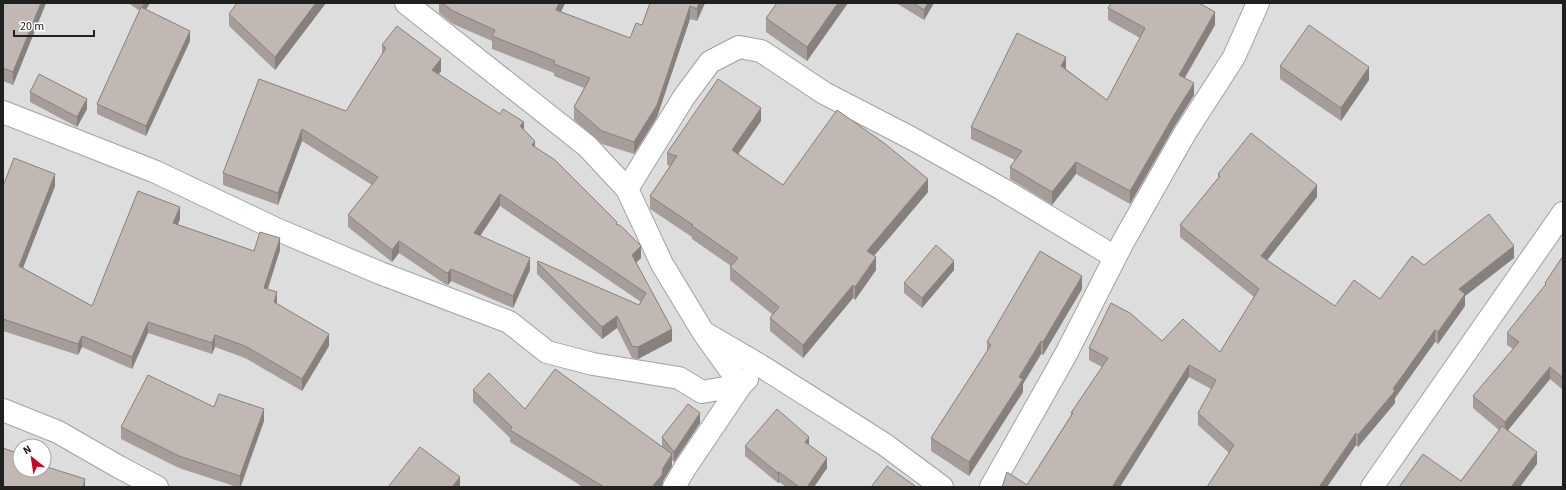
<svg xmlns="http://www.w3.org/2000/svg" width="1566" height="490" font-family="'Source Sans 3',sans-serif">
  <style>
    .residential { fill: #deddde; fill-rule: evenodd }
    .lines { fill: none; stroke-linecap: round; stroke-linejoin: round }
    .minor-casing { stroke: #a1a1a1; stroke-width: 24 }
    .minor { stroke: #fff; stroke-width: 22 }
    .wall { fill: #a69d9a }
    .shaded-wall { fill: #87807d }
    .building { fill: #c1b7b3; stroke: #87807d }
  </style>
  <rect width="100%" height="100%" fill="#f1ece7"/>
  <path class="residential" d="M3 3H1563V487H3ZM20 446H44V470H20Z"/>
  <g class="lines">
    <defs>
      <path id="minor" d="M406 3 587 146 627 189 662 264 703 332 761 366 884 444 942 487
        M3 112 156 172 276 229 380 273 509 322 547 352 593 364 679 378 702 392 741 385 703 332
        M627 189 684 97 710 62 739 47 761 51 824 93 911 138 1002 189 1115 257
        M3 410 58 432 119 467 157 487
        M674 487 685 468 741 385 747 379
        M991 487 1066 354 1123 242 1185 133 1234 57 1258 3
        M1372 487 1563 213"/>
    </defs>
    <use href="#minor" class="minor-casing"/>
    <use href="#minor" class="minor"/>
  </g>
  <path class="wall" d="M3 3H46L13 85 3 81Z
    M128 3H150L146 10 190 41 146 136 97 114V104L140 11Z
    M326 3 275 70 229 26V14Z
    M439 3H565L561 12 630 38 642 25 650 3H705L697 21 690 19 657 117 634 154 602 144 574 120V107L584 88 554 76V73L492 49V41L453 24 439 13Z
    M848 3 807 61 766 32V18Z
    M896 3H934L924 20Z
    M1108 8 1215 25 1185 78 1194 95 1174 127 1130 204 1076 174 1052 205 1010 179V167L1015 160 971 139V127L1066 69 1107 100 1140 38 1108 20Z
    M382 45 441 71 438 74 524 130 535 147 617 224 641 258 636 262 672 341 638 359 632 358 617 328 602 339 537 274V262L639 305 641 302 500 206 480 236 530 270 513 308 451 281 448 285 445 284 399 253 392 262 348 227V215L372 185 302 141 278 205 223 185V173L259 79 346 111 382 54Z
    M1280 66 1369 80 1341 121 1280 79Z
    M30 92 87 109 77 127 30 102Z
    M761 121 738 154 783 185 928 192 874 256 876 270 855 300 853 298 803 358 770 331V318L772 314 730 280V267L731 266 692 239V237L650 209V196L670 166 667 165V153Z
    M1218 174 1317 197 1267 260 1335 306 1380 299 1424 265 1514 258 1465 296V306L1438 344 1435 342 1395 398V403L1358 447 1356 445 1327 487H1207L1229 453 1198 425V413L1211 389 1189 377 1027 485 1071 415V413L1102 367 1089 360V348L1162 341 1220 352 1254 297 1180 237V225L1218 178Z
    M3 186H55L23 268 92 306 180 219 178 225 254 251 280 250 268 289 277 304 329 346 302 391 245 358 215 347 212 354 148 333 132 369 82 347 78 355 3 331Z
    M1563 256V390L1550 379 1508 430 1537 464 1461 481 1499 430 1473 408V396L1513 349 1507 345V333L1545 286V283Z
    M954 270 922 308 904 293V283Z
    M1082 289 1043 355 1041 354 1023 384V392L969 476 931 451V438L987 351V342Z
    M473 390 525 409 662 447V437L700 423 674 462 672 460V466L663 481 662 487H583L510 442V438L473 402Z
    M214 407 264 421 241 487H237L179 468 121 439V427Z
    M809 445 827 468 814 487H786L779 482 778 483 745 456V446Z"/>
  <path class="shaded-wall" d="M41 3H46L13 85V72Z
    M143 3H150L143 13Z
    M316 3H326L275 70V57Z
    M559 3H565L556 23V10Z
    M699 3H705L697 21V9Z
    M838 3H848L807 61V47Z
    M928 3H934L924 20V10Z
    M690 6V19L657 117 634 154V142Z
    M1215 12V25L1179 87V75Z
    M190 31V41L146 136V126Z
    M1066 57V69L1061 66Z
    M441 59V71L432 83V70Z
    M1369 67V80L1341 121V108Z
    M1194 83V95L1174 127 1130 204V191L1174 115Z
    M87 99V109L77 127V117Z
    M761 108V121L732 163V150Z
    M524 122V134L520 126Z
    M302 129V141L278 205V193Z
    M535 141V153L532 145Z
    M1076 162V174L1052 205V192Z
    M55 174V186L19 278V266Z
    M928 179V192L867 264V251Z
    M1317 185V197L1261 268V256Z
    M500 194V206L474 245V233Z
    M180 207V219L173 235V223Z
    M280 238V250L264 299V288Z
    M399 241V253L392 262V250Z
    M641 246V258L632 267V255Z
    M1514 246V258L1465 296V306L1438 344V332L1459 289Z
    M876 257V270L855 300V287Z
    M530 258V270L513 308V296Z
    M954 261V270L922 308V298Z
    M451 269V281L448 285V273Z
    M1082 276V289L1043 355V342Z
    M853 285V298L803 358V345Z
    M277 292V304L274 314V302Z
    M617 316V328L602 339V327Z
    M148 322V333L132 369V357Z
    M672 329V341L638 359V347Z
    M1435 330V342L1395 398V403L1358 447V435Z
    M329 334V346L302 391V379Z
    M215 335V347L212 354V343Z
    M82 336V347L78 355V344Z
    M1041 341V354L1023 384V392L969 476V462Z
    M1189 365V377L1120 487H1112Z
    M1550 367V379L1505 434V422Z
    M264 409V421L240 487V476Z
    M700 413V423L674 462V452Z
    M1356 433V445L1327 487H1319Z
    M809 437V447L805 442Z
    M1537 452V464L1520 487H1511Z
    M672 454V466L663 481 662 487H652Z
    M827 458V468L814 487H807Z
    M779 472V482L778 483V473Z
    M460 477V487H452Z
    M85 479V487H83Z"/>
  <path class="building" d="M3 3H41L13 72 3 68Z
    M237 3H316L275 57 229 14Z
    M442 3H559L556 10 630 38 636 23 642 25 650 3H699L697 9 690 6 657 105 634 142 602 131 574 107 590 78 554 64 555 61 492 36 495 30 453 11Z
    M777 3H838L807 47 766 18Z
    M913 3H928L924 10Z
    M1111 3H1199L1215 12 1179 75 1194 83 1174 115 1130 191 1076 162 1052 192 1010 167 1022 151 971 127 1017 33 1066 57 1061 66 1107 100 1145 28 1108 8Z
    M141 7 190 31 146 126 97 104Z
    M1309 25 1369 67 1341 108 1280 66Z
    M397 26 441 59 432 70 500 114 503 109 524 122 520 126 535 141 532 145 555 160 617 222 616 224 621 226 641 246 632 255 672 329 638 347 632 346 617 316 602 327 537 262 538 261 639 305 646 293 500 194 474 233 530 258 513 296 451 269 448 273 445 272 399 241 392 250 348 215 378 177 302 129 278 193 223 173 259 79 346 111 386 48 382 45Z
    M39 74 87 99 77 117 30 92Z
    M718 79 761 108 732 150 783 185 837 110 884 143 928 179 867 251 876 257 855 287 853 285 803 345 770 318 779 307 730 267 738 258 692 226 693 225 650 196 677 156 667 153Z
    M1251 133 1317 185 1261 256 1335 306 1354 280 1380 299 1412 256 1424 265 1489 214 1514 246 1459 289 1465 294 1438 332 1435 330 1393 389 1395 391 1358 435 1356 433 1319 487H1207L1234 445 1198 413 1216 380 1189 365 1112 487H1002L1007 472 1027 485 1073 413H1071L1108 358 1089 348 1111 303 1130 313 1162 341 1183 319 1220 352 1259 289 1180 225 1220 176 1218 174Z
    M14 158 55 174 19 266 92 306 138 191 180 207 173 223 254 251 260 232 280 238 264 288 277 292 274 302 329 334 302 379 245 346 215 335 212 343 148 322 132 357 82 336 78 344 3 319V186Z
    M936 245 954 261 922 298 904 283Z
    M1040 251 1082 276 1043 342 1041 341 1019 377 1023 379 969 462 931 438 991 345 987 342Z
    M1563 256V378L1550 367 1505 422 1473 396 1519 342 1507 333 1546 284 1545 283Z
    M555 369 672 454 663 468 662 475 652 487H604L510 430 512 427 473 390 489 373 525 409Z
    M148 375 214 407 219 394 264 409 240 476 179 456 121 427Z
    M688 404 700 413 674 452 662 437Z
    M777 409 809 437 805 442 827 458 807 487H799L779 472 778 473 745 446Z
    M1502 426 1537 452 1511 487H1399L1423 454 1461 481Z
    M420 447 460 477 452 487H388Z
    M3 448 20 454V470H44V466L85 479 83 487H3Z
    M887 466 915 486 914 487H871Z"/>
  <rect width="1566" height="490" fill="none" stroke="#202020" stroke-width="8"/>
  <g transform="translate(32 458) rotate(330)"><circle r="19" fill="#ffffff" stroke="#a6a6a6"/>
  <path d="M0-3L7 15L0 10L-7 15Z" fill="#cd0326"/>
  <text y="-6" font-size="11" font-weight="bold" text-anchor="middle" fill="#202020">N</text>
  </g>
  <path d="M14 30v6h80v-6" fill="none" stroke="#202020" stroke-width="2"/>
  <text x="20" y="30" font-size="12" fill="#202020" stroke="#ffffff" stroke-width="3" paint-order="stroke">20 m</text>
</svg>
